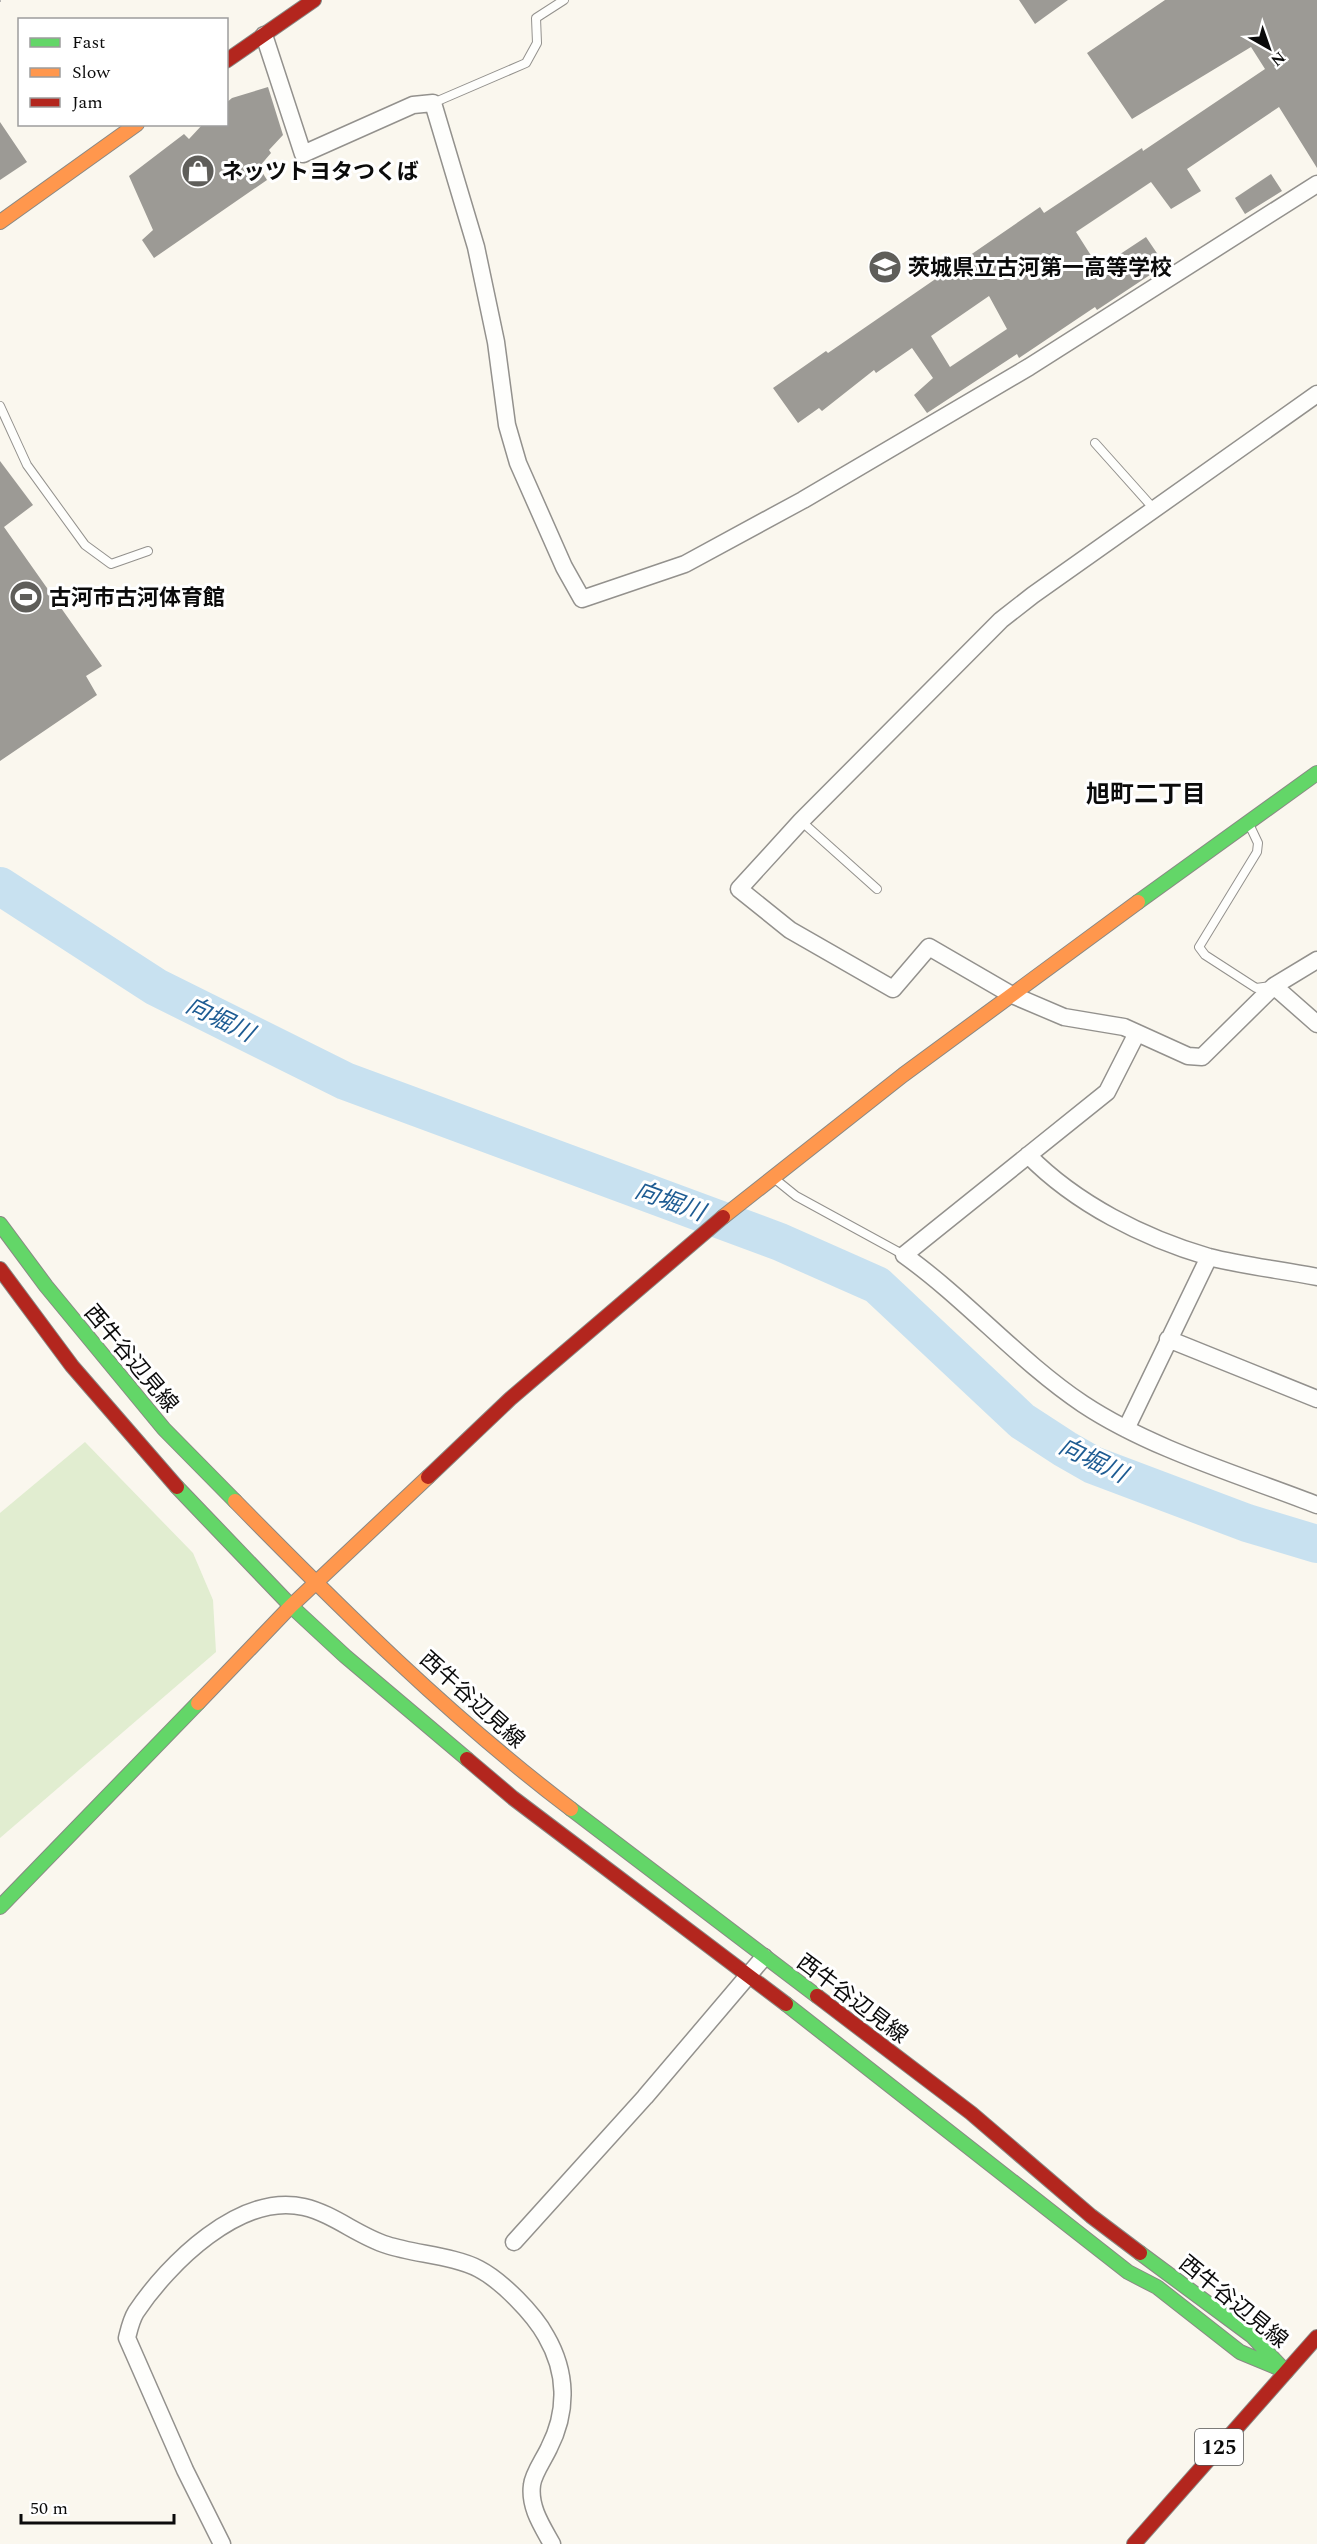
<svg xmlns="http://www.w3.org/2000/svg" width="1317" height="2544" font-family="Spectral,'Noto Sans JP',serif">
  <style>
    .green { fill: #e1edd0 }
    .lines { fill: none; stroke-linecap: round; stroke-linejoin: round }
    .river { stroke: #c8e1f0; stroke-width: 38 }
    .building { fill: #9c9a95; fill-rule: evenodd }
    .lane-casing { stroke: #93918d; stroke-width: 10 }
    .street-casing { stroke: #93918d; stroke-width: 19 }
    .fast-casing { stroke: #898884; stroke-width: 16 }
    .slow-casing { stroke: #898884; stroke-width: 16 }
    .jam-casing { stroke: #898884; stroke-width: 16 }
    .path { stroke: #b7b6b5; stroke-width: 4; stroke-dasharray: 6 3; stroke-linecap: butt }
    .lane { stroke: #fefefc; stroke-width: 8 }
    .street { stroke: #fefefc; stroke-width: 16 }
    .fast { stroke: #63d668; stroke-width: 14 }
    .slow { stroke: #ff974d; stroke-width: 14 }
    .jam { stroke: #b3261e; stroke-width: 14 }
    .labels { text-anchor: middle; stroke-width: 6; stroke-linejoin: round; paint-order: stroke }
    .shield { fill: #fff; stroke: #545454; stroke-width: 1.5 }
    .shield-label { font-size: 21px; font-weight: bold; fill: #0b0b0b }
    .poi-label { font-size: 22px; font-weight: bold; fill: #0b0b0b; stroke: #fff; text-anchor: start }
    .street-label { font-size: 22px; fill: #0b0b0b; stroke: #fff }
    .neighbourhood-label { font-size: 24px; font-weight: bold; fill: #0b0b0b; stroke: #fff }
    .water-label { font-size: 24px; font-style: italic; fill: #1e5c93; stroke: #fff }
  </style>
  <rect width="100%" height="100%" fill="#faf7ee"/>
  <path class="green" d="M85 1442 193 1553 213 1600 216 1652 0 1838V1513Z"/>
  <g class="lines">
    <path class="river" d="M0 886 156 987 345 1081 780 1242 877 1285 1022 1421 1065 1449 1093 1465 1247 1523 1317 1544"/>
  </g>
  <path class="building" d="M1019 0H1068L1035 24Z
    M1165 0H1317V168L1279 107 1187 169 1201 191 1171 209 1151 182 1076 232 1099 268 1146 237 1165 265 1097 310 1095 307 1019 358 1017 354 927 413 914 395 933 378 912 348 876 373 874 370 822 411 819 408 798 423 773 388 826 351 828 353 1040 207 1044 213 1142 148 1143 151 1265 69 1251 47 1132 119 1087 53ZM989 296 1007 329 950 367 931 336Z
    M268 87 283 135 269 150 271 153 259 167 267 180 154 258 142 240 153 230 129 176 184 134 189 139 203 124H226V103L232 98Z
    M0 122 27 162 0 180Z
    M1271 174 1282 191 1245 214 1235 198Z
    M0 461 33 505 4 527 102 666 86 676 97 695 0 761Z"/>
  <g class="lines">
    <defs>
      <path id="lane" d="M433 103 526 63 537 43 536 18 564 0
        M0 406 27 465 85 545 111 564 148 551
        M1095 443 1154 509
        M801 821 877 889
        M1249 824 1258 843 1257 852 1199 947 1205 955 1256 988 1271 986
        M775 1179 796 1196 904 1255"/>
      <path id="street" d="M264 35 303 154 413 105 433 103 476 247 496 342 507 425 518 463 564 567 582 599 685 564 803 500 1029 367 1317 184
        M1317 394 1033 595 1001 620 801 821 739 889 790 930 893 989 929 947 1010 994 1064 1017 1124 1027 1188 1056 1202 1057 1274 986 1317 960
        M1274 986 1317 1024
        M1137 1033 1107 1092 904 1255C967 1300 1019 1361 1083 1404 1151 1449 1240 1475 1317 1505
        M1028 1155C1076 1204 1144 1238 1209 1257 1244 1266 1282 1270 1317 1277
        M1168 1339 1317 1399
        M1126 1429 1209 1257
        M514 2242 645 2097 764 1957
        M222 2544 185 2470 127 2338C129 2330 131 2320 136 2312 168 2264 240 2192 304 2207 334 2214 358 2236 387 2245 414 2254 455 2256 479 2269 502 2281 534 2314 546 2336 567 2372 568 2411 549 2448 544 2459 533 2474 532 2485 529 2507 542 2526 552 2544"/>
      <path id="fast" d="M1138 902 1317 773
        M0 1224 46 1286 164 1429 235 1501
        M177 1487 291 1606 345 1656 467 1759
        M571 1809 817 1996
        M0 1907 198 1703
        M786 2004 1128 2272 1157 2287 1240 2352 1276 2367
        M1140 2253 1252 2336 1286 2372"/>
      <path id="slow" d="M0 222 137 124
        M723 1217 903 1075 1138 902
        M235 1501C341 1609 450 1717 571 1809
        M198 1703 291 1606 428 1477"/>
      <path id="jam" d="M226 61 314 0
        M0 1269 72 1366 177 1487
        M428 1477 510 1399 723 1217
        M467 1759 513 1798 786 2004
        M817 1996 971 2113 1091 2216 1140 2253
        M1134 2544 1317 2337"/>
    </defs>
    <use href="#lane" class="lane-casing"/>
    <use href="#street" class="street-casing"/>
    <use href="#fast" class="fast-casing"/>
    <use href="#slow" class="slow-casing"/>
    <use href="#jam" class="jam-casing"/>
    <path class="path" d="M0 0H1"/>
    <use href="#lane" class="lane"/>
    <use href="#street" class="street"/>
    <use href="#fast" class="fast"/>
    <use href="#slow" class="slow"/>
    <use href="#jam" class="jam"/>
  </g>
  <defs>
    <symbol id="shop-disc" viewBox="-11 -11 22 22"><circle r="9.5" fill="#5f5e5a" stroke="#fff"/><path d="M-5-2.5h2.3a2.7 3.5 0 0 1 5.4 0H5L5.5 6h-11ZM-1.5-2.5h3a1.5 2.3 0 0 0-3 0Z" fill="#fff"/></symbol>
    <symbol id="school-disc" viewBox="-11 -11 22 22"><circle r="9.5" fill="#5f5e5a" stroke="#fff"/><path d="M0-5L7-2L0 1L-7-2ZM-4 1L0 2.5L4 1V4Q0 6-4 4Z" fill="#fff"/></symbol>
    <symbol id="stadium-disc" viewBox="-11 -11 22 22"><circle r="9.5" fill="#5f5e5a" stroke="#fff"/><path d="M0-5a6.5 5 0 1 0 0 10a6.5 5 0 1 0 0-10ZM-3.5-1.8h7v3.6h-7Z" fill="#fff"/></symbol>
  </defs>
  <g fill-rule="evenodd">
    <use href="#shop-disc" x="179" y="152" width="38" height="38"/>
    <use href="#school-disc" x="866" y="248" width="38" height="38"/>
    <use href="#stadium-disc" x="7" y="578" width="38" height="38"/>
  </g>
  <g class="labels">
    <rect class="shield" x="1195" y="2429" width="48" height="36" rx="4.5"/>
    <g class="shield-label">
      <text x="1219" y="2454">125</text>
    </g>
    <g class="poi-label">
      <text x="221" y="179">ネッツトヨタつくば</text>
      <text x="908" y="275">茨城県立古河第一高等学校</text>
      <text x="49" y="605">古河市古河体育館</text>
    </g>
    <g class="street-label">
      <text transform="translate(132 1358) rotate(50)" y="8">西牛谷辺見線</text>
      <text transform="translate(473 1699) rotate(42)" y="8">西牛谷辺見線</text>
      <text transform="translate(853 1998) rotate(37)" y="8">西牛谷辺見線</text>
      <text transform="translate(1234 2301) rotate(39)" y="8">西牛谷辺見線</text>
    </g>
    <g class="neighbourhood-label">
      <text x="1146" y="802">旭町二丁目</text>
    </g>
    <g class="water-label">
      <text transform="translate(220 1019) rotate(26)" y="8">向堀川</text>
      <text transform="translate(670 1201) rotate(20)" y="8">向堀川</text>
      <text transform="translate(1093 1460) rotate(26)" y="8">向堀川</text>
    </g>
  </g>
  <rect x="18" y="18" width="210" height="108" fill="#ffffff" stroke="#9d9d9d" stroke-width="1.5"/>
  <rect x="30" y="38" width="30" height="9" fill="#63d668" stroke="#9d9d9d" stroke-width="1.5"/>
  <text x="72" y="48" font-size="18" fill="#0b0b0b">Fast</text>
  <rect x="30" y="68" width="30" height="9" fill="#ff974d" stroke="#9d9d9d" stroke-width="1.5"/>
  <text x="72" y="78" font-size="18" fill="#0b0b0b">Slow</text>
  <rect x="30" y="98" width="30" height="9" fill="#b3261e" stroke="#9d9d9d" stroke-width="1.5"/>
  <text x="72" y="108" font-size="18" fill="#0b0b0b">Jam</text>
  <g transform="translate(1269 48) rotate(140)" stroke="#ffffff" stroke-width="4.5" paint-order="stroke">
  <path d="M0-4.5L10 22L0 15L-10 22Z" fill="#0b0b0b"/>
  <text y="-9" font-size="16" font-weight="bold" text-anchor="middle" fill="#0b0b0b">N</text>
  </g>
  <path d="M21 2514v9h153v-9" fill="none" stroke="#0b0b0b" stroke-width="3"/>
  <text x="30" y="2514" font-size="18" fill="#0b0b0b" stroke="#ffffff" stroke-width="4.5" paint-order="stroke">50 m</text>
</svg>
